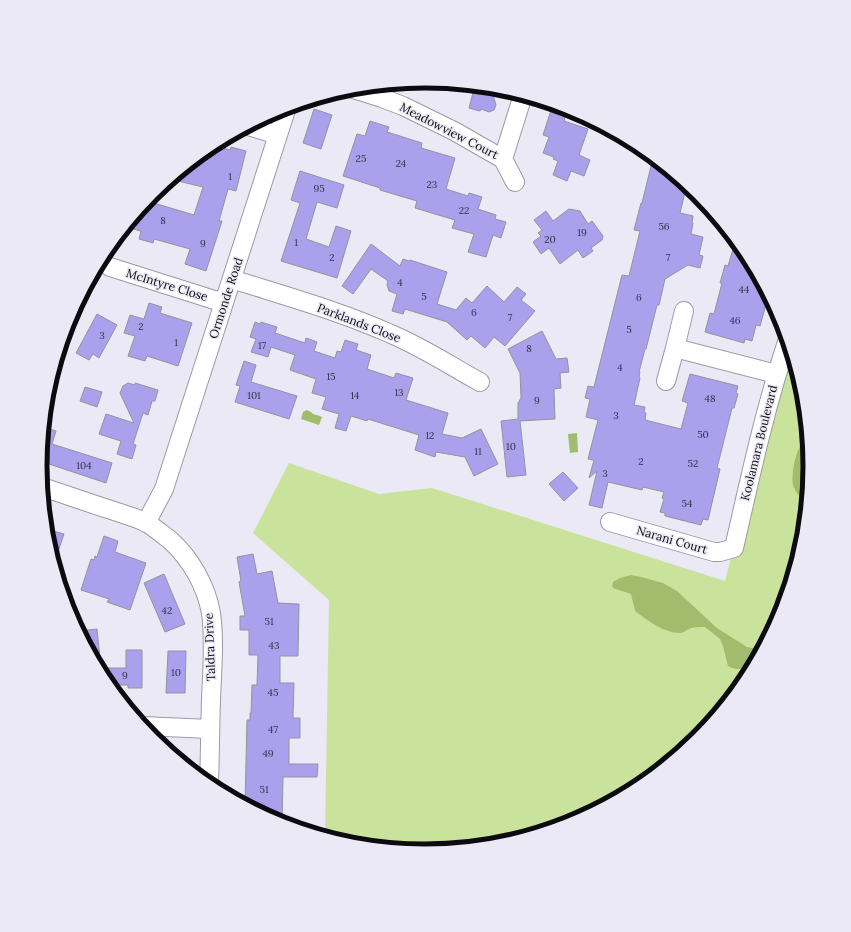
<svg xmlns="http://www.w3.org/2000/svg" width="851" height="932" font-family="Lora,serif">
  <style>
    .green { fill: #cae39c }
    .water { fill: #a2bc6e }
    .building { fill: #aaa0eb; stroke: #94939d }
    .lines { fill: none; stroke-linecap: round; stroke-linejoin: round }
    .minor-casing { stroke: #9b9aa5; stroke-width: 20 }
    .minor { stroke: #fff; stroke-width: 18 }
    .labels { text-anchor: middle; stroke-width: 3; stroke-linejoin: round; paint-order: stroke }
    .number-label { font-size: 10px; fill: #343147 }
    .street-label { font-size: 12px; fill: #0c0c10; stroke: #eae9f5 }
    .rim { fill: none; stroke: #0c0c10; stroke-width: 5 }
  </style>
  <rect width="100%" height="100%" fill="#eae9f5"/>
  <path class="green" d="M788 339 804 391 811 466 804 541 782 614 746 680 698 739 639 787 573 822 500 844 425 851 350 844 325 836 329 600 253 533 289 463 379 494 432 488 725 581Z"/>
  <path class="water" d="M307 410 311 412 313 414 320 416 322 417 319 425 301 419 303 412Z
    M577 433 578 452 570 453 568 434Z
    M808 435 811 466 808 498C803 499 800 497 797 493 795 491 794 488 793 485 791 476 795 456 799 448 801 444 805 439 808 435Z
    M631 575 641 577 663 583 677 591 717 628 747 647 762 650 755 664C743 668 740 672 728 666L723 646 720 639 705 627C700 627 693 627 689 629 686 630 684 633 680 633 664 633 647 620 635 611L631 594 613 588 612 586 613 582 620 578Z"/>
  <path class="building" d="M475 85 493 87 492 92 496 105 494 110 489 112 481 109 480 111 469 108Z
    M553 104 566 108V110H567L564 121 588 129 579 155 590 160 584 176 571 171 567 181 553 175 558 161 553 159 554 157 543 153 549 137 543 135Z
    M314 109 332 115 321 149 303 143Z
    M370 121 389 127 387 132 422 143 421 148 455 158 446 189 468 196 469 193 482 197 478 209 496 215 495 219 506 222 501 238 493 235 486 257 468 252 474 234 452 228 455 220 415 208 417 201 380 190V188L343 176 357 134 365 136Z
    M212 145 230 150 231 147 246 151 236 191 228 189 219 221H222L206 271 185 264 190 249 154 239 153 243 139 239 141 231 125 227 147 201 194 215 203 187 178 181 181 170Z
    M652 162 663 164 687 184 680 213 693 216 692 223H693L691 234 703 237 699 255 703 256 700 268 688 265 665 279 659 305H657L646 349H645L639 372H640L639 377 640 378 634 405 645 407 644 412 646 413 645 420 681 429 688 403 682 401 690 374 738 386 736 393 738 394 734 408H732L717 468 720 469 708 520 703 519 701 525 665 516V513L660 512 664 499 662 498 664 492 643 487 642 490 608 482 602 508 589 505 597 471 589 478 594 460 588 459 598 420 586 417 590 399 585 398 588 386 594 387 622 275 629 276 640 231 634 230 641 203H642Z
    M300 171 344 185 337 208 317 202 306 239 329 247 336 226 351 231 337 278 281 261 300 203 291 200Z
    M569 209 580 211 588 224 592 221 603 236 602 240 591 248 593 251 583 258 578 250 560 264 549 248 541 254 533 242 541 236 538 233 542 230 534 220 546 211 553 221Z
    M736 239 746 252 769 294 760 326 756 325 752 341 745 339 744 343 705 332 710 313 714 314 722 283H720L725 265 728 266Z
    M371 244 400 266 403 259 409 261 410 260 447 272 437 304 456 310 466 298 472 303 487 286 504 302 517 287 526 294 521 300 535 311 505 346 494 337 485 348 471 336 467 340 447 322 405 309 403 314 392 311 397 294 389 291 387 285 388 281 371 269 353 294 342 286Z
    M149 303 162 307 160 313 192 323 178 366 147 356 145 361 128 356 135 336 124 333 130 315 144 319Z
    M97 314 117 325 99 358 93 354 89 360 76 353Z
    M255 322 260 324 261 322 277 327 275 333 305 343 306 338 317 342 314 351 335 358 337 351 341 352 345 340 358 344 356 350 371 355 367 369 394 378 396 373 413 378 406 400 448 413 442 434 462 438 481 429 498 464 474 476 465 457 436 452 435 457 415 450 419 435 368 419 367 421 351 416 346 431 335 428 339 414 322 409 326 397 312 393 316 379 290 370 295 355 271 347 268 357 251 352 256 339 250 337Z
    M542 331 556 359 567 358 569 372 560 373 561 388 554 389 555 419 520 421 526 475 507 477 501 421 518 419V403L521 398 520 373 508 349Z
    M244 361 256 365 251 382 297 396 289 419 235 402 240 386 236 385Z
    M128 383 135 385V383L158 390 155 401H152L148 415 143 413 133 444 136 445 132 459 117 454 121 441 99 434 106 414 134 423 120 393 123 386Z
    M85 387 102 392 97 407 80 401Z
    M44 427 56 431 52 444 112 463 106 483 46 463 40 462Z
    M563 472 578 488 564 501 549 484Z
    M46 529 64 534 54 564 47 541Z
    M104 536 118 541 115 552 146 563 130 610 107 602 109 599 81 590 91 559 94 560 95 556 97 557Z
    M253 554 257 574 272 571 278 603 299 604 298 656H280V683H294L293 718H300V738H289V764H318L317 777H283L282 823 278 822 245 805 247 720H250V713H251L252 685H257L258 655H249V630H240V616H245L239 582 241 581 237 557Z
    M164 574 185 624 165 632 144 583Z
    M97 629 101 668H126V650H142V688H128V685H109L105 680 79 631Z
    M168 651H186L185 693H166Z"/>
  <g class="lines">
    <defs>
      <path id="minor" d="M350 88 382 98 403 106 454 131 503 159 515 182
        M248 126 278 135
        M503 159 523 95
        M110 267 224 303
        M232 279C285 296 340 311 391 334 422 347 451 366 480 382
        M675 348 684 311
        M666 381 675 348 776 374
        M42 487C64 494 86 502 108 509 120 513 134 517 145 522 154 527 162 534 170 540 190 558 206 585 211 613 215 641 212 671 211 700 210 729 210 757 209 785
        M610 522 714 552H720L734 548C750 478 765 408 788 339
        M146 523 164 489 287 107
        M143 726 210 729"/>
    </defs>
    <use href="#minor" class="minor-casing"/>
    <use href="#minor" class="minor"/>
  </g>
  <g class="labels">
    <g class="number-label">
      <text x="361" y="162">25</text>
      <text x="401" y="167">24</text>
      <text x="230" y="180">1</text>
      <text x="432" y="188">23</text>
      <text x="319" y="192">95</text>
      <text x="464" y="214">22</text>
      <text x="163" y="224">8</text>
      <text x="664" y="230">56</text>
      <text x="582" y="236">19</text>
      <text x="550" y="243">20</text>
      <text x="296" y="246">1</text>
      <text x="203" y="247">9</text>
      <text x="332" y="261">2</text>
      <text x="668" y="261">7</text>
      <text x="400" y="286">4</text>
      <text x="744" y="293">44</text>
      <text x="424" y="300">5</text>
      <text x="639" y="301">6</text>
      <text x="474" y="316">6</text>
      <text x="510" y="321">7</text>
      <text x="735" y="324">46</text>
      <text x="141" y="330">2</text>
      <text x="629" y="333">5</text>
      <text x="102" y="339">3</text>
      <text x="176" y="346">1</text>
      <text x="262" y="349">17</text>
      <text x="529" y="352">8</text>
      <text x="620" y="371">4</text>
      <text x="331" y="380">15</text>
      <text x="399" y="396">13</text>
      <text x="254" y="399">101</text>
      <text x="355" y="399">14</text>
      <text x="710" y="402">48</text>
      <text x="537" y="404">9</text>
      <text x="616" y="419">3</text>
      <text x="703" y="438">50</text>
      <text x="430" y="439">12</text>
      <text x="511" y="450">10</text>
      <text x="478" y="455">11</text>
      <text x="641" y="465">2</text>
      <text x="693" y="467">52</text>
      <text x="84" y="469">104</text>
      <text x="605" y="477">3</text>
      <text x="687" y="507">54</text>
      <text x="167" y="614">42</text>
      <text x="269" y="625">51</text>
      <text x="274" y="649">43</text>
      <text x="176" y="676">10</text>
      <text x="125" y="679">9</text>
      <text x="273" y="696">45</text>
      <text x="273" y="733">47</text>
      <text x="268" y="757">49</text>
      <text x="264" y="793">51</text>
    </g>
    <g class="street-label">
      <text transform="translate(449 131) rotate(27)" y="4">Meadowview Court</text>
      <text transform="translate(167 285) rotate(17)" y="4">McIntyre Close</text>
      <text transform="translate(226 298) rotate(-72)" y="4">Ormonde Road</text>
      <text transform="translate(359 323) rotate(21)" y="4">Parklands Close</text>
      <text transform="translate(759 443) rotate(-76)" y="4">Koolamara Boulevard</text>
      <text transform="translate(672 540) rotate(16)" y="4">Narani Court</text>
      <text transform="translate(210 647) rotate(-92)" y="4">Taldra Drive</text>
    </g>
  </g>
  <path d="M0 0H851V932H0ZM47 466a378 378 0 1 1 756 0a378 378 0 1 1-756 0Z" fill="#eae9f5" fill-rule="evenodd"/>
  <path class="rim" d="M47 466a378 378 0 1 1 756 0a378 378 0 1 1-756 0Z"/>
</svg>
